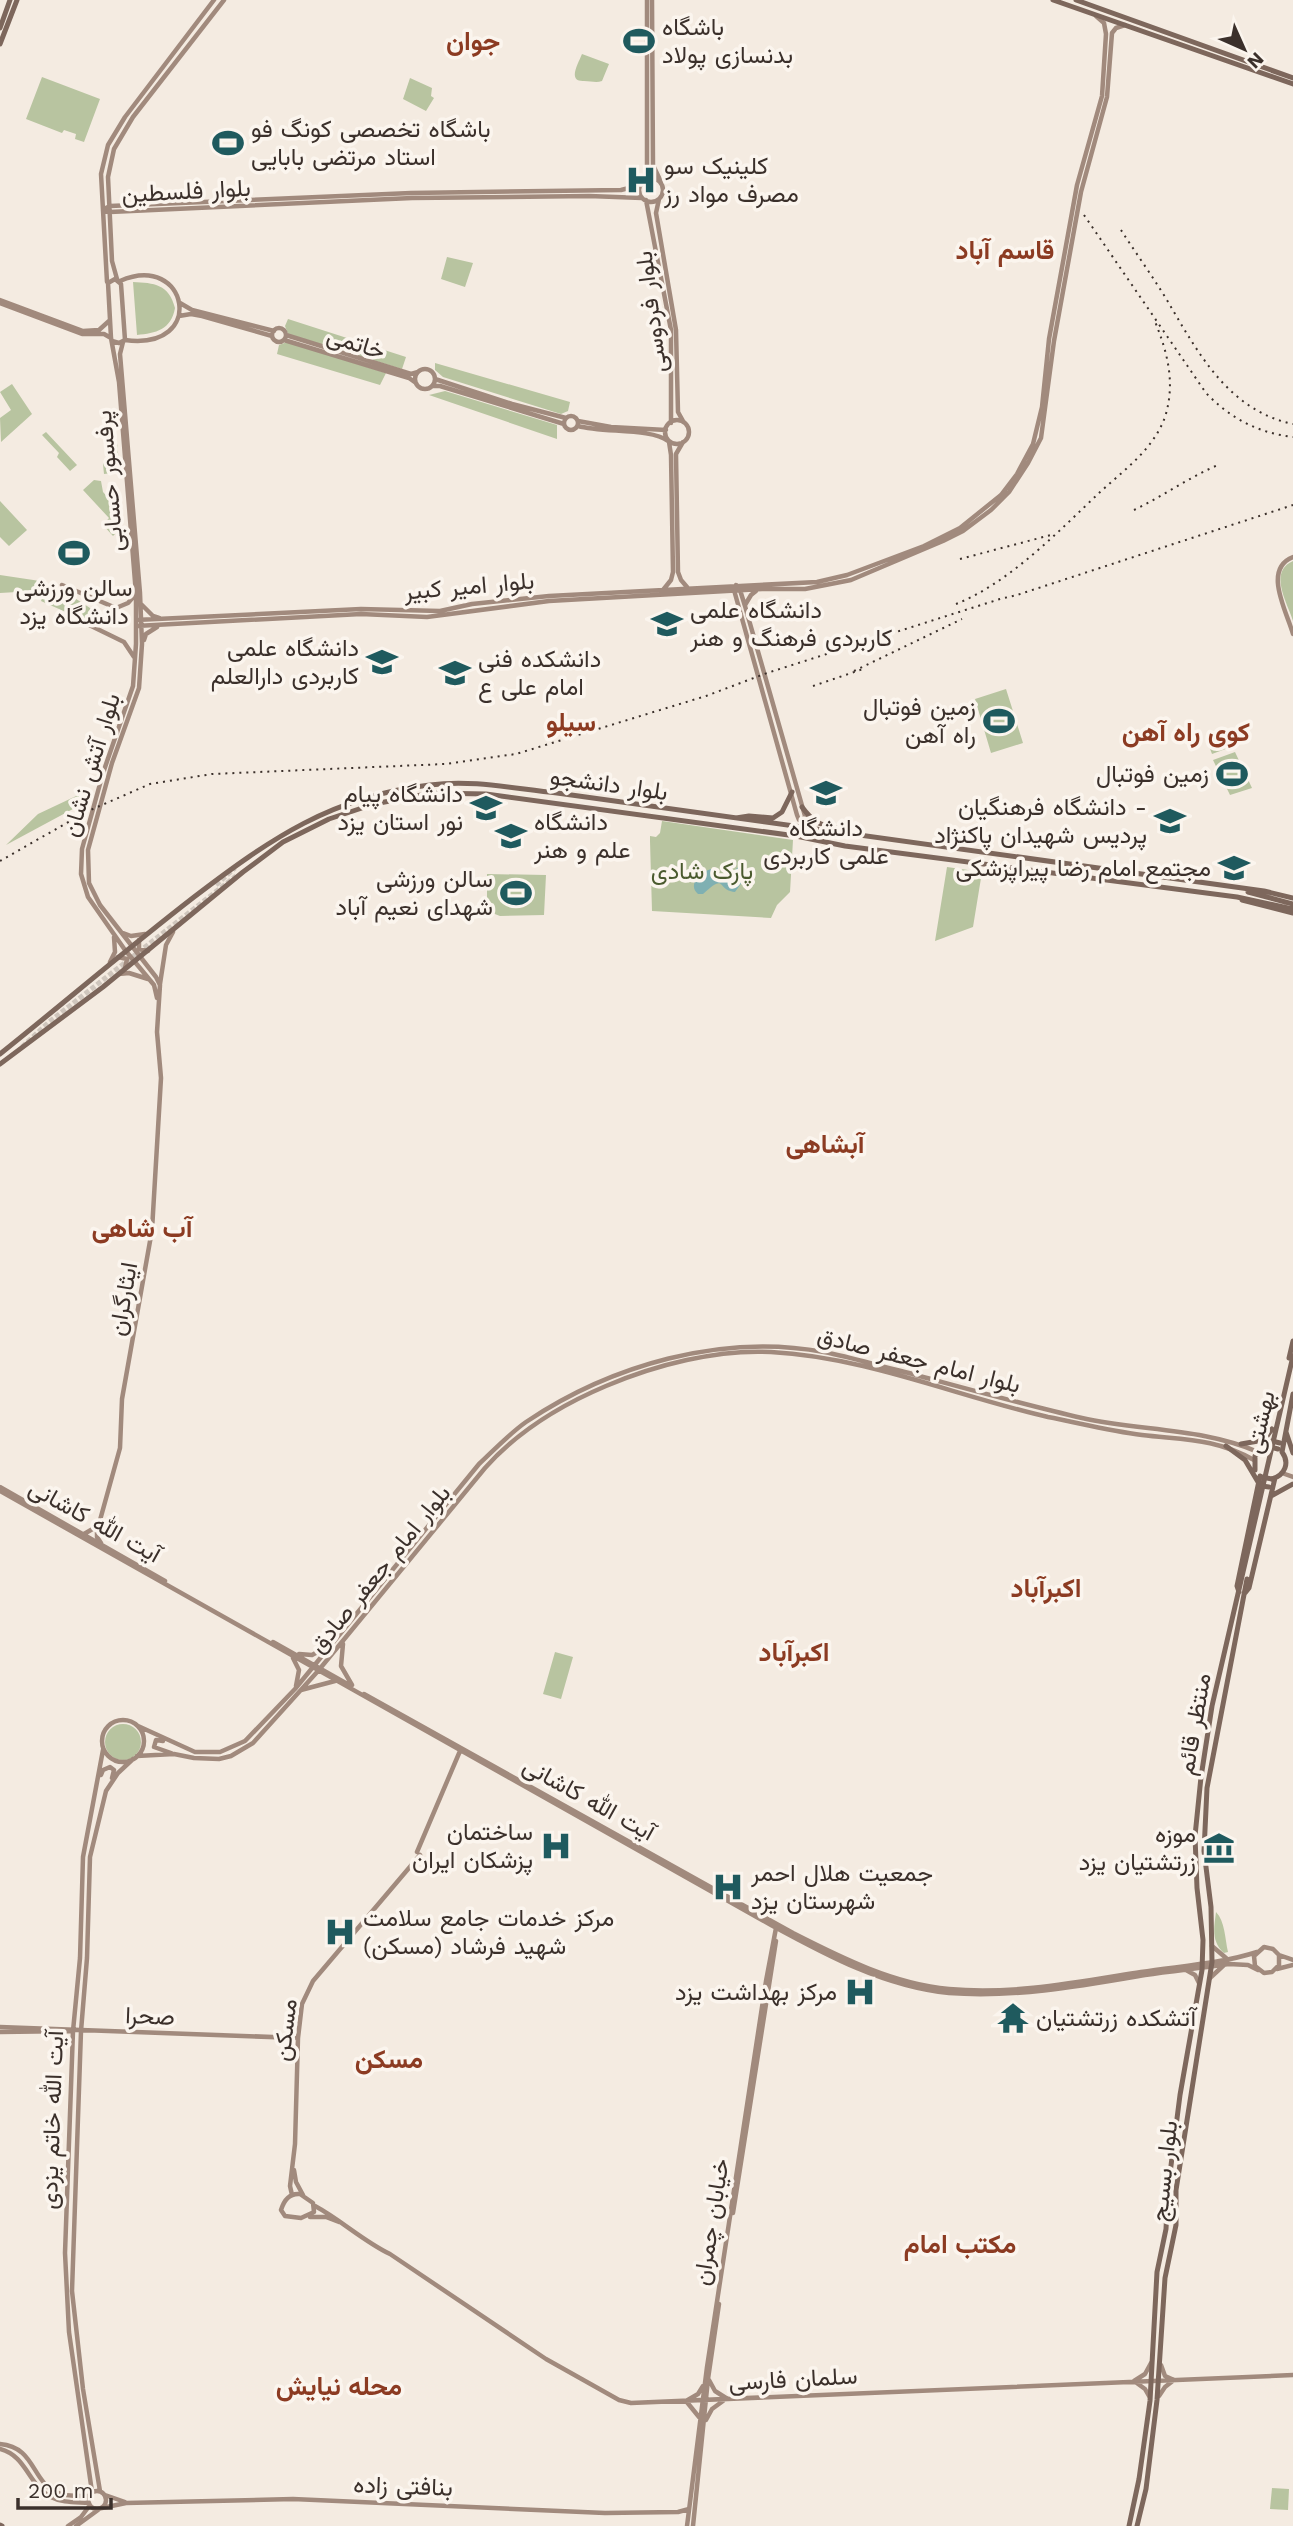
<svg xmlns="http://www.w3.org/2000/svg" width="1293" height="2526" font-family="'Work Sans',Vazirmatn,sans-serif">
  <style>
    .green { fill: #b8c4a0 }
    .water { fill: #7fb0b2 }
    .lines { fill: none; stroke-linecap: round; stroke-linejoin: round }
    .primary-tunnel { stroke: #cfc6bd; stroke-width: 5; stroke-dasharray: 5 2.5; stroke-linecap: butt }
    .secondary { stroke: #a18a7d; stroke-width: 4.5 }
    .primary { stroke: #7d675c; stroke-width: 5 }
    .rail { stroke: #3b302b; stroke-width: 2; stroke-dasharray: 2 5; stroke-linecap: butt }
    .primary-bridge { stroke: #7d675c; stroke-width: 5 }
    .labels { text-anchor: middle; stroke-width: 7; stroke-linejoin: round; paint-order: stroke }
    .poi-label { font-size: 24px; fill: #3b302b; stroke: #fbf5ee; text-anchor: end }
    .street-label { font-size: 24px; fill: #3b302b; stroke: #fbf5ee }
    .park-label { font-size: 24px; fill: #4a5a2e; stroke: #fbf5ee }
    .neighbourhood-label { font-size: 26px; font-weight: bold; fill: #8c3b22; stroke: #fbf5ee }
  </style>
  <rect width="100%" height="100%" fill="#f4ebe1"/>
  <path class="green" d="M582 54 609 64 602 81C596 83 591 81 584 81 567 82 578 64 582 54Z
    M42 77 100 99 84 142 75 139 76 134 64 130 62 133 26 119Z
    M410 78 432 88 431 96 434 98 426 111 403 99Z
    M447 257 473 263 465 287 441 279Z
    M133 282C154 283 169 284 175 308 171 330 156 333 137 335Z
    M288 319 406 357 402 369 288 334 285 326Z
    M287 342 386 373 380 385 277 354 279 345Z
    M435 363 570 402 568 411 561 414 443 377 435 370Z
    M12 384 32 414 1 442 0 418 11 410 0 392Z
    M445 391 557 425V439L429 395Z
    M46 432 77 465 70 471 57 457 59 453 42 435Z
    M117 443 120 472 104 474 103 464Z
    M94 480 101 481 103 492 119 510 121 528 113 536 103 525 109 518 83 490Z
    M0 501 27 530 9 546 0 537Z
    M1293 561V621C1287 602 1268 572 1293 561Z
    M0 575 40 581 34 597 17 592 0 593Z
    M48 584 67 593 113 623 86 621 41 601Z
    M1006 689 1023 743 991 753 975 699Z
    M1225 732 1231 747 1212 754 1206 738Z
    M1235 752 1252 788 1230 795 1213 760Z
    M91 789 84 803 6 845 38 814Z
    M662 821 793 840 790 892 777 905 771 918 652 911 650 841V836L656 837 660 833Z
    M947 867 982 872 973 927 935 941Z
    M487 874 546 875 544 915 500 916 487 911Z
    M555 1652 573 1657 561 1699 543 1694Z
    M105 1742a18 18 0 1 1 36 0a18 18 0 1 1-36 0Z
    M1216 1912C1225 1921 1225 1939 1228 1952L1224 1953C1211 1941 1214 1928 1216 1912Z
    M1272 2488 1289 2489 1288 2510 1270 2509Z"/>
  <path class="water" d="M739 866 745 868 748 874 735 892C716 890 727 872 703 894H698C687 884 701 872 711 869L720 878 726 879Z"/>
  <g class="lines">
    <path class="primary-tunnel" d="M216 885 235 868
      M22 1047 49 1022 236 876"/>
    <path class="secondary" d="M652 0 653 165 661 182
      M639 190a12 12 0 1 1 24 0a12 12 0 1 1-24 0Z
      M643 181 647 168V0
      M659 199 656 213 676 330 678 412 683 421
      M646 200 671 330V423
      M104 209 110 206 411 193 621 190 641 185
      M103 210 110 212 412 198 589 196 642 198
      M117 279 112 261 108 177 114 149 133 117 224 0
      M120 281C188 251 208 351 125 340
      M107 282 101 174 108 145 125 117 214 0
      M0 300 83 331 99 330 109 321
      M0 303 82 334H104L111 338
      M180 303 192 310 274 331
      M179 316 191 314 202 316 272 336
      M272 335a7 7 0 1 1 14 0a7 7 0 1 1-14 0Z
      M286 335 411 374 418 372
      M284 340 409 378 416 383
      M112 341 119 343 125 340 121 284 115 279 108 283 111 338 119 382 136 594V644L133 686 103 773 82 849 81 874 88 897 125 950 154 985 157 998
      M415 379a10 10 0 1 1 20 0a10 10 0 1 1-20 0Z
      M435 379 512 404 566 418
      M432 386H440L564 424
      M564 423a7 7 0 1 1 14 0a7 7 0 1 1-14 0Z
      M665 432a12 12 0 1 1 24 0a12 12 0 1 1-24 0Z
      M578 421 611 427 666 430
      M578 426C603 433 651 428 668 441
      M683 442 676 454 678 572 681 580 687 587
      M1293 557C1262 569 1287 612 1293 634
      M62 585 116 608 128 603 135 595
      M736 585 740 590 745 606 805 816 803 820H799L797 815 734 590Z
      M663 590 671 580 673 572 671 455 669 442
      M142 605 153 616 159 618
      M745 605 751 595 756 591
      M136 620 361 609 440 611 472 604 549 596 817 582 847 575 924 546 960 528 1001 495 1017 474 1033 444 1042 407 1049 339 1077 185 1102 96 1106 34 1104 23 1096 16
      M85 623 124 642 134 657
      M136 626 361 614 427 617 549 601 762 589H805L851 580 943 541 963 531 991 510 1009 492 1028 463 1041 438 1054 341 1081 192 1107 97 1112 33 1116 28 1125 25
      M144 640 146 634 157 627
      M123 933 131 936 145 934
      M139 940V949L148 951
      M118 957 127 959 125 968
      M110 962 115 952 114 937
      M119 974 129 973 148 979
      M160 984 166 945 173 932
      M1282 1473 1293 1477
      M0 1487 165 1581
      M0 1491 771 1925C826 1955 885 1987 949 1993 1015 1998 1081 1986 1145 1975 1173 1971 1201 1968 1229 1964L1248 1965 1258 1970
      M84 1534 96 1527
      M101 1543 97 1537V1531L120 1448 122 1399 152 1230 161 1078 157 1032 160 985 156 977 100 905 89 883 88 850 112 763 139 688 142 644 140 593 120 354 123 342
      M273 1642 351 1686
      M343 1644 341 1666 352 1685
      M299 1654 312 1655 330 1645
      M293 1658 299 1670 296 1686
      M301 1690 335 1681
      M364 1694 793 1933C842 1958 894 1984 949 1989 1013 1995 1078 1982 1141 1972 1179 1966 1220 1964 1257 1952
      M102 1741a21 21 0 1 1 42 0a21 21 0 1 1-42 0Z
      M138 1726 195 1752H220L245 1741 295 1689 479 1464C494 1450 509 1434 526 1422 611 1365 722 1333 824 1352 850 1357 876 1365 901 1371 961 1387 1021 1404 1082 1418 1140 1431 1203 1428 1258 1452
      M163 1741 156 1740 154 1747 171 1753
      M137 1756 174 1754 194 1758 219 1759 231 1756 253 1743 318 1671 485 1468C518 1431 561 1405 606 1386 655 1365 717 1349 771 1352 866 1357 956 1396 1048 1417 1079 1423 1111 1431 1142 1435 1184 1440 1215 1438 1254 1460
      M101 1775 103 1770 110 1767 114 1770 112 1778
      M417 1852 460 1751
      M1212 1946 1226 1958
      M1279 1955V1965L1272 1972 1264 1973 1255 1966 1254 1956 1264 1947 1273 1949 1279 1955 1293 1960
      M1277 1969 1293 1965
      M1186 1970 1195 1975 1199 1983
      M1210 1978 1224 1965
      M0 2027 298 2038
      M0 2032 73 2031
      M294 2170 296 2182 303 2195
      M300 2194 313 2203 314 2212 301 2218 285 2216 281 2210C284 2200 290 2193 300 2194Z
      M292 2195 290 2186 295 2144 298 2038 302 2004 313 1981 420 1855
      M315 2206C341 2220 363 2241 390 2254L546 2359 619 2400 631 2403 1293 2375
      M733 2213 776 1941
      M310 2217H326L339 2222
      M709 2380 715 2391 726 2398
      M1149 2396 1145 2389 1134 2381 1145 2374 1151 2363
      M1159 2396 1165 2387 1174 2380 1165 2376 1161 2365
      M699 2417 686 2401 698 2394 703 2386
      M706 2420 712 2409 723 2401
      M0 2444C35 2447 31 2480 56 2492 66 2497 79 2496 89 2496
      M0 2449C27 2456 28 2485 51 2497 62 2503 76 2502 89 2503
      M88 2500a9 9 0 1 1 18 0a9 9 0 1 1-18 0Z
      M100 2491 83 2389 72 2291 81 2031 87 1958 90 1857 106 1791 118 1773 133 1759
      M92 2492 69 2332 65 2253 73 2031 80 1958 83 1857 103 1750
      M105 2495 125 2502
      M102 2508 126 2503 293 2499 605 2513 678 2512 689 2509
      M68 2526 81 2517 90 2505
      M76 2526 98 2510
      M687 2526 707 2367 766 1981 776 1928
      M693 2526 708 2379 719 2304"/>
    <path class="primary" d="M1053 0 1293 84
      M1076 0 1293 78
      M0 28 10 0
      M0 44 17 0
      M802 807C820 832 829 822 853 834
      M736 818 749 816 773 818 782 812 792 792
      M1248 892 1293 904
      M1242 900 1293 913
      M0 1054C65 1002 128 948 194 897 270 839 332 796 430 785 472 779 516 789 557 793L1264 891 1293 898
      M0 1064 103 987 243 872 283 842 329 819 374 804 432 793 486 794 796 836 845 846 1237 897 1293 909
      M1289 1358 1293 1341
      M1286 1432 1293 1453
      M1241 1444 1264 1440 1272 1429
      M1226 1446 1245 1460 1258 1482
      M1282 1452 1293 1394
      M1255 1470V1456L1263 1449 1270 1447
      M1272 1479C1285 1475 1290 1463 1282 1452
      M1271 1496 1293 1484
      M1239 1592 1237 1586 1260 1476
      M1245 1593 1249 1588 1275 1478
      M0 2525 2 2526
      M1129 2526 1139 2479 1150 2401 1157 2272 1166 2229 1168 2189 1180 2095 1202 1970 1203 1940 1197 1888 1195 1836 1201 1777 1212 1706 1293 1356
      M1137 2526 1146 2489 1157 2400 1165 2278 1176 2225V2190L1212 1962 1211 1907 1204 1851 1207 1788 1247 1579"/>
    <path class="rail" d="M1084 215 1206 393C1230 418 1258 433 1293 437
      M1121 230C1137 255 1156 281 1171 307 1201 358 1231 411 1293 424
      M1134 510C1163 496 1188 478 1218 465
      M960 559 1051 535
      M956 604C1009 583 1059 531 1099 493 1124 470 1153 450 1165 417 1176 382 1167 351 1154 319
      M854 671 962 619
      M813 686 863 669
      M0 861 86 812 150 784 212 774 445 764 516 754 706 696 767 673 1000 599 1017 595 1293 505"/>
    <path class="primary-bridge" d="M1272 1441 1280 1443
      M1270 1447 1278 1449
      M1262 1477 1272 1479
      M1262 1486 1269 1487"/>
  </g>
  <defs>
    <symbol id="stadium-bare" viewBox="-9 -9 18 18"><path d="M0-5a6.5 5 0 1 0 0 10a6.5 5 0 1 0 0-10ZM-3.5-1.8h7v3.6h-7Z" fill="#1f5a5e" stroke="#fbf5ee" stroke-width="2.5" paint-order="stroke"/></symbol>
    <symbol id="hospital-bare" viewBox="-9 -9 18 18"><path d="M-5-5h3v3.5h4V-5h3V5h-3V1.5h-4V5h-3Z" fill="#1f5a5e" stroke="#fbf5ee" stroke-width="2.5" paint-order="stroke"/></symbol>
    <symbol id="university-bare" viewBox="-9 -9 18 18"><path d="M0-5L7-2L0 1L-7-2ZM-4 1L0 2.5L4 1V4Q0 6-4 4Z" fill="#1f5a5e" stroke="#fbf5ee" stroke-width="2.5" paint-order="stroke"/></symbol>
    <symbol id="museum-bare" viewBox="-9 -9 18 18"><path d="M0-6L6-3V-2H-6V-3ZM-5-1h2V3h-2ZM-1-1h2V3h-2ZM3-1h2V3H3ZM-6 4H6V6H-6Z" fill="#1f5a5e" stroke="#fbf5ee" stroke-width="2.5" paint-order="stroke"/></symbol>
    <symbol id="temple-bare" viewBox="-9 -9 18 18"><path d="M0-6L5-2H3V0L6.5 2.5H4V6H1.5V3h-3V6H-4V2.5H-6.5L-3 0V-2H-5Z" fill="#1f5a5e" stroke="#fbf5ee" stroke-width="2.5" paint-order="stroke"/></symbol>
  </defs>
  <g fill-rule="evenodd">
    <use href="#stadium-bare" x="617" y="19" width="44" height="44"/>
    <use href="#stadium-bare" x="206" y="121" width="44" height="44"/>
    <use href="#hospital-bare" x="619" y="158" width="44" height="44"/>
    <use href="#stadium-bare" x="52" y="531" width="44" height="44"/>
    <use href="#university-bare" x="645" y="602" width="44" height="44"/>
    <use href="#university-bare" x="360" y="640" width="44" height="44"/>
    <use href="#university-bare" x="433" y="651" width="44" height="44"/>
    <use href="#stadium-bare" x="977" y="699" width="44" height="44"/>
    <use href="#stadium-bare" x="1210" y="752" width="44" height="44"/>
    <use href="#university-bare" x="804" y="771" width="44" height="44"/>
    <use href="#university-bare" x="464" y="786" width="44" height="44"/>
    <use href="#university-bare" x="1148" y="799" width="44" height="44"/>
    <use href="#university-bare" x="489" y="814" width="44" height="44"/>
    <use href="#university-bare" x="1212" y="846" width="44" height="44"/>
    <use href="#stadium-bare" x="494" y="871" width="44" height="44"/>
    <use href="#hospital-bare" x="534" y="1824" width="44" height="44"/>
    <use href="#museum-bare" x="1197" y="1826" width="44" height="44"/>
    <use href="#hospital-bare" x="706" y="1865" width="44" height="44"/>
    <use href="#hospital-bare" x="318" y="1910" width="44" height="44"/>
    <use href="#hospital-bare" x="838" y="1970" width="44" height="44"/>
    <use href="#temple-bare" x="991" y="1996" width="44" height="44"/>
  </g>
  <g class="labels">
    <g class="poi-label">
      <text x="662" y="35" text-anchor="start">باشگاه<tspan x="662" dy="28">بدنسازی پولاد</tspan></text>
      <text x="251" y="137" text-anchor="start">باشگاه تخصصی کونگ فو<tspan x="251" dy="28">استاد مرتضی بابایی</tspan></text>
      <text x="664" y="174" text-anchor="start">کلینیک سو<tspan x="664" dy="28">مصرف مواد رز</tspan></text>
      <text x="74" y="596" text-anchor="middle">سالن ورزشی<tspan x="74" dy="28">دانشگاه یزد</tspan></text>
      <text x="690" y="618" text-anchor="start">دانشگاه علمی<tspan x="690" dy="28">کاربردی فرهنگ و هنر</tspan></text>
      <text x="359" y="656">دانشگاه علمی<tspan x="359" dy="28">کاربردی دارالعلم</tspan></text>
      <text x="478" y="667" text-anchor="start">دانشکده فنی<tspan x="478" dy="28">امام علی ع</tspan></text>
      <text x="976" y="715">زمین فوتبال<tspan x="976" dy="28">راه آهن</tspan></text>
      <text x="1209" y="782">زمین فوتبال</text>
      <text x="463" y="802">دانشگاه پیام<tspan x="463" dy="28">نور استان یزد</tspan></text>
      <text x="1147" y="815">دانشگاه فرهنگیان -<tspan x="1147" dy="28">پردیس شهیدان پاکنژاد</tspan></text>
      <text x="534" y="830" text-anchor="start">دانشگاه<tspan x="534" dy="28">علم و هنر</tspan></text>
      <text x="826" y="836" text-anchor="middle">دانشگاه<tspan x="826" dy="28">علمی کاربردی</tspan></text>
      <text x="1211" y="876">مجتمع امام رضا پیراپزشکی</text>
      <text x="493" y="887">سالن ورزشی<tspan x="493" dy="28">شهدای نعیم آباد</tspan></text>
      <text x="533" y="1840">ساختمان<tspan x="533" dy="28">پزشکان ایران</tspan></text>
      <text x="1196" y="1842">موزه<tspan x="1196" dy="28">زرتشتیان یزد</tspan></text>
      <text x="751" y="1881" text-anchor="start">جمعیت هلال احمر<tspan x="751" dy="28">شهرستان یزد</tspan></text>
      <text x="363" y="1926" text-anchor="start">مرکز خدمات جامع سلامت<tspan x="363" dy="28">شهید فرشاد (مسکن)</tspan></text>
      <text x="837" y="2000">مرکز بهداشت یزد</text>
      <text x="1036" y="2026" text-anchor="start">آتشکده زرتشتیان</text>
    </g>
    <g class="street-label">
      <text transform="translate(186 191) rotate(-3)" y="8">بلوار فلسطین</text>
      <text transform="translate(651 312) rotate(-97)" y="8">بلوار فردوسی</text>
      <text transform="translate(356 343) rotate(17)" y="8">خاتمی</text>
      <text transform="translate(109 481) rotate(-95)" y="8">پرفسور حسابی</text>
      <text transform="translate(469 586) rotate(-5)" y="8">بلوار امیر کبیر</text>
      <text transform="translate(91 765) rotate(-73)" y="8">بلوار آتش نشان</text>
      <text transform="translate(609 784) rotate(8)" y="8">بلوار دانشجو</text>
      <text transform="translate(123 1299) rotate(-80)" y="8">ایثارگران</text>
      <text transform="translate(919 1360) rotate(14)" y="8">بلوار امام جعفر صادق</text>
      <text transform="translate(1260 1422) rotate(-77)" y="8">بهشتی</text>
      <text transform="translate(95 1521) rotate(29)" y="8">آیت الله کاشانی</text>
      <text transform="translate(380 1569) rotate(-51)" y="8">بلوار امام جعفر صادق</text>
      <text transform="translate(1194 1724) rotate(-80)" y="8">منتظر قائم</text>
      <text transform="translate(589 1799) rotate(29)" y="8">آیت الله کاشانی</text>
      <text transform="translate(150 2016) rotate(2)" y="8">صحرا</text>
      <text transform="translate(285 2030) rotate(-83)" y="8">مسکن</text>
      <text transform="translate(52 2120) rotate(-88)" y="8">آیت الله خاتم یزدی</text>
      <text transform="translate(1164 2171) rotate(-84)" y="8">بلوار بسیج</text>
      <text transform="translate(711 2222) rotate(-81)" y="8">خیابان چمران</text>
      <text transform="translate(793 2379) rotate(-3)" y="8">سلمان فارسی</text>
      <text transform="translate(403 2486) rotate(2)" y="8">بنافتی زاده</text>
    </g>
    <g class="park-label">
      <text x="702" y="879">پارک شادی</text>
    </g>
    <g class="neighbourhood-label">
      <text x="473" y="50">جوان</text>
      <text x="1005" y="259">قاسم آباد</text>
      <text x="571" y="731">سیلو</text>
      <text x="1186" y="741">کوی راه آهن</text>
      <text x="825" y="1153">آبشاهی</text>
      <text x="142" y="1237">آب شاهی</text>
      <text x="1046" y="1597">اکبرآباد</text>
      <text x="794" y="1661">اکبرآباد</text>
      <text x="389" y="2068">مسکن</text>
      <text x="960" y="2253">مکتب امام</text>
      <text x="339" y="2395">محله نیایش</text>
    </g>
  </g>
  <g transform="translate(1244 49) rotate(135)" stroke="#fbf5ee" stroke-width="5" paint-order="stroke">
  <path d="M0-5L12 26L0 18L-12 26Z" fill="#3b302b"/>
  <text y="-10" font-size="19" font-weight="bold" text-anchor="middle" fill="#3b302b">N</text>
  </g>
  <path d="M18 2498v10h93v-10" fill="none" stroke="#3b302b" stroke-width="3.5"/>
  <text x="28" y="2498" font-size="21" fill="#3b302b" stroke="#fbf5ee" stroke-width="5" paint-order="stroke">200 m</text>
</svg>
